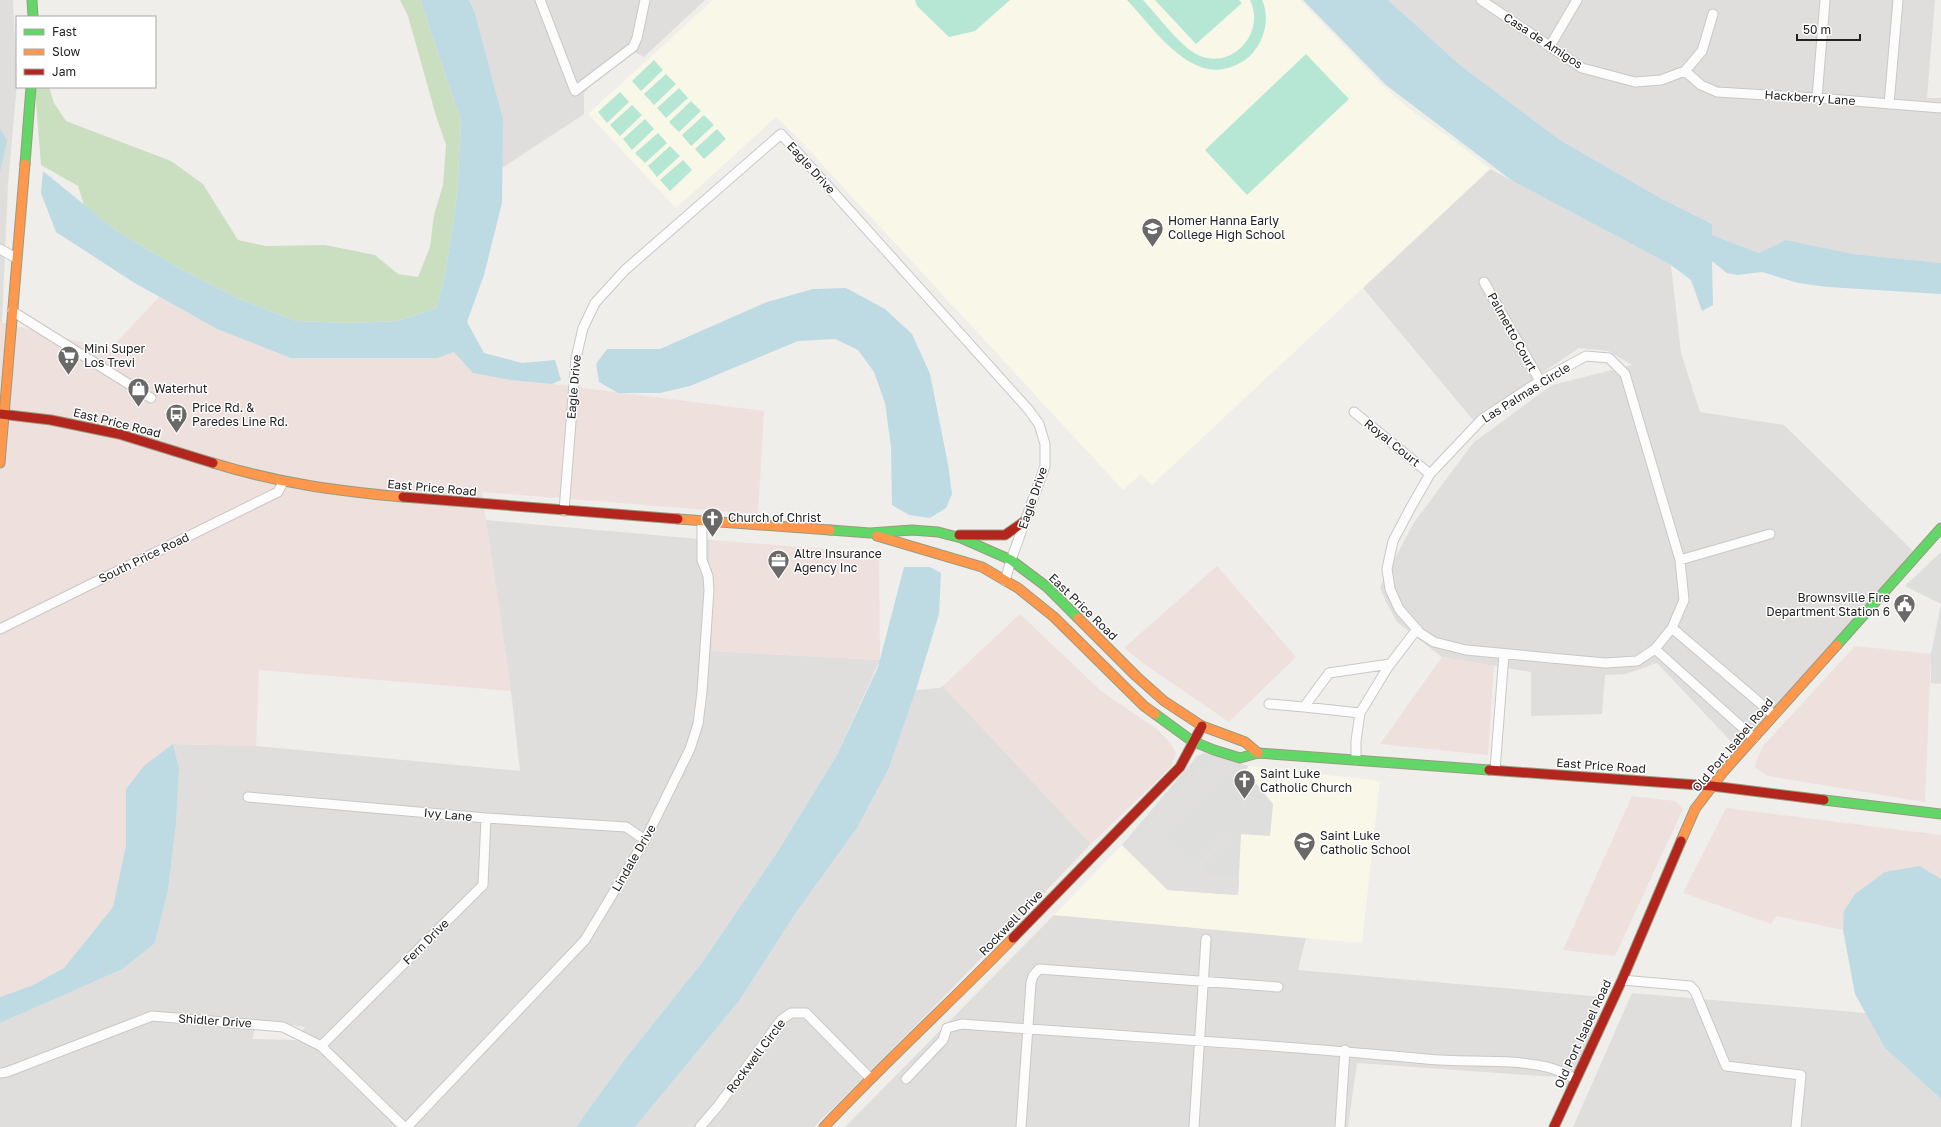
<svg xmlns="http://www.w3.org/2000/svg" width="1941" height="1127" font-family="'Golos Text',sans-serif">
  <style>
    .residential { fill: #dfdedc; fill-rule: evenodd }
    .commercial { fill: #ede0dd }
    .education { fill: #f8f7e8 }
    .religious { fill: #dededc }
    .forest { fill: #cadfc0 }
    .pitch { fill: #b6e7d4 }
    .parking { fill: #e0dfde }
    .water { fill: #bedae3 }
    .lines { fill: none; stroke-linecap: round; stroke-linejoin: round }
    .street-casing { stroke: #c9c8c7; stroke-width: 11 }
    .fast-casing { stroke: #989b81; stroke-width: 11 }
    .slow-casing { stroke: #989b81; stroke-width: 11 }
    .jam-casing { stroke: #989b81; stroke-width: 11 }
    .street { stroke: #fdfcfc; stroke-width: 9 }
    .fast { stroke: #63d668; stroke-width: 9 }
    .slow { stroke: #ff974d; stroke-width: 9 }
    .jam { stroke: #b3261e; stroke-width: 9 }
    .labels { text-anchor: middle; stroke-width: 3; stroke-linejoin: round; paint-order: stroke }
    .street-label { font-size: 12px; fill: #222; stroke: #fff }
    .poi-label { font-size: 12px; fill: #222; stroke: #fff; text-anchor: start }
  </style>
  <rect width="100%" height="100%" fill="#f0eeeb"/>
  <path class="residential" d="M0 0H13L17 83 8 184 2 322H0Z
    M469 0H705L644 57 625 47 584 93V114L502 168 503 119 475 13Z
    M1388 0H1935L1927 98H1941V263L1854 254 1786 240 1759 253 1712 235V224L1662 199 1560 140 1460 65Z
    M1490 169 1671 265 1681 353 1700 412 1784 425 1913 551 1741 752 1657 663 1626 674 1605 675 1602 714 1531 716V672L1442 657 1397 622 1386 602 1380 587 1413 524 1473 443 1552 385 1632 365 1608 351 1579 348 1473 420 1363 288Z
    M486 520 710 540 712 651 880 660 837 755 780 848 704 960 625 1059 576 1127H0V1023L64 994 155 943 168 890 176 825 179 768 173 744 256 746 520 771 511 691ZM258 1020 305 1027 296 1040 252 1039Z
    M943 686 1091 844 936 1005 814 1127H635L739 1001 795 914 857 828 889 768 916 690 940 688Z
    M1054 915 1306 938 1298 970 1604 997 1570 1092 1556 1077 1357 1063 1348 1127H845Z
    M1632 993 1866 1013 1885 1048 1941 1099V1127H1573Z"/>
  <path class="commercial" d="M159 297 217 329 291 358H437L454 352 473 373 510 380 552 384 764 411 758 514 482 492 511 691 259 670 256 746 173 744 126 789V845L113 907 64 968 31 986 0 997V322L110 349Z
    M710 540 879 553 880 660 712 651Z
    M1217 566 1296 657 1229 722 1147 666 1124 648Z
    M1020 614 1101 691 1158 730 1171 744 1176 753 1170 768 1091 844 943 686Z
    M1855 646 1931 654 1925 802 1768 776 1755 768 1756 761 1763 746Z
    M1442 657 1494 666 1488 755 1380 744Z
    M1632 796 1675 801 1683 809 1615 956 1563 950Z
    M1726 808 1941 835V879L1920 866 1845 911 1843 930 1777 916 1771 924 1683 893Z"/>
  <path class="education" d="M713 0H1300L1381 84 1413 112 1456 142 1490 169 1152 485 1141 474 1123 490 796 136 776 117 676 208 588 114Z
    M1248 766 1380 781 1362 943 1054 915 1122 845 1168 890 1241 834 1245 771Z"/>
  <path class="religious" d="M1941 552V684L1931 683V654L1941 604 1905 586Z
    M1205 753 1248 766 1246 771 1273 804 1270 836 1241 834 1238 895 1168 890 1122 845 1197 756Z"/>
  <path class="forest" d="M400 0H420L461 121 457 195 446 269 437 308 397 321 352 323 296 321 239 299 184 271 115 230 84 205 78 186 41 165 35 90 38 87H49L54 103 66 121 171 161 203 184 238 240 266 246 325 245 375 255 398 274 418 277 430 247 434 215 443 185 446 145 436 116 408 16Z"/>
  <path class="pitch" d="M915 0H1010L975 31 949 37 917 6Z
    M1127 0H1143C1157 15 1181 47 1198 55 1232 71 1266 33 1250 0H1262C1269 15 1266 34 1257 47 1251 57 1242 63 1231 67 1189 83 1152 26 1127 0Z
    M1155 0H1239L1242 3 1196 44Z
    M1306 54 1349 99 1247 195 1205 150Z
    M654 60 663 70 641 91 632 81Z
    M666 74 676 84 654 105 644 94Z
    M679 88 688 98 666 118 657 108Z
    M620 92 629 102 607 123 598 112Z
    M691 101 701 111 679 132 669 122Z
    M632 105 642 115 620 136 610 125Z
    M704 115 714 125 691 146 682 135Z
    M645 119 654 129 632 150 623 139Z
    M717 129 726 139 704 159 695 149Z
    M658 133 667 143 645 163 635 153Z
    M670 146 680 156 657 177 648 166Z
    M683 160 692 170 670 191 660 180Z"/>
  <path class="parking" d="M1217 760 1248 766 1245 771 1232 770 1164 838 1191 867 1228 831 1234 836 1203 865 1210 874 1217 877 1239 879 1238 895 1168 890 1124 847 1201 766 1206 770Z"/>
  <path class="water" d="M420 0H469L475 13 503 119 502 203 484 275 467 322 484 353 522 363 555 360 561 380 552 384 510 380 473 373 454 352 437 358H291L217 329 133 282 56 232 41 193 43 171 115 230 184 271 239 299 296 321 352 323 397 321 437 308 446 269 457 195 461 121Z
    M1303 0H1388L1460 65 1560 140 1662 199 1712 224V235L1759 253 1786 240 1854 254 1941 263V294L1828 287 1798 283 1762 272 1737 275 1727 273 1712 261 1713 305 1702 311 1691 280 1671 265 1511 180 1386 85Z
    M0 128 7 141 0 172Z
    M846 288 885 309 912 334 930 374 948 464 952 494 946 508 930 518 909 515 892 505 891 447 885 403 874 372 858 350 835 339 798 341 690 386 660 393H618L599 382 596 364 607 349H660L767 302 813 289Z
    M904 567H930L941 573 939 614 916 690 889 768 857 828 795 914 739 1001 635 1127H576L625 1059 704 960 780 848 837 755 878 667Z
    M173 744 179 768 176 825 168 890 155 943 122 969 0 1023V997L31 986 64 968 113 907 126 845V789L144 766Z
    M1920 866 1941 879V1099L1885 1048 1855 994 1843 930 1844 911 1855 894 1885 872Z"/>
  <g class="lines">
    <defs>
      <path id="street" d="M540 0 575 91 633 47 637 38 645 0
        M1481 0 1582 68 1635 82 1661 80 1685 71 1702 51 1713 14
        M1550 46 1577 0
        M1685 71 1701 85 1717 92 1817 98 1941 108
        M1817 98 1825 0
        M1889 104 1898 0
        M0 249 16 258
        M1484 282 1540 381
        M12 311 151 398
        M1586 356 1609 358 1625 374 1680 560 1684 600 1672 628 1655 649 1637 661 1605 663 1466 650 1434 642 1420 633 1399 609 1390 589 1387 569 1393 541 1411 507 1430 474 1482 419 1540 381Z
        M1354 412 1430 474
        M564 511 576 358 583 328 595 303 625 270 781 134 1028 409 1039 424 1045 444V466L1011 560 1005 581
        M1680 560 1770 534
        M1672 628 1774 715
        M0 629 278 492 283 482
        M1655 649 1754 738
        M1269 704 1304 707
        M1360 713 1304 707 1329 673 1390 664
        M1356 760V741L1360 713 1388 667 1417 629
        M1495 770 1504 654
        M248 797 486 818 626 827 645 840
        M1622 980 1690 986 1695 991 1726 1066 1801 1075 1796 1127
        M947 1028 962 1024C1116 1036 1272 1044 1426 1059 1466 1063 1508 1058 1547 1067 1557 1069 1567 1075 1576 1079
        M321 1046 483 885 486 818
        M0 1073 7 1072 152 1016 283 1027 321 1046 404 1127
        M906 1079 943 1040 947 1028
        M407 1127 585 940 645 840 690 749 698 724 702 692 709 590 708 576 702 560V521
        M700 1127 718 1106 781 1020 791 1013H806L870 1078
        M1021 1127 1031 983 1033 976 1039 969 1278 987
        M1194 1127 1206 939
        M1340 1127 1345 1050"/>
      <path id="fast" d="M32 0 33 17
        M25 164 31 87
        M830 530 870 533 912 530 938 532 961 538 1011 560 1047 587 1078 618
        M1837 645 1941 528
        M1155 714 1192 741 1214 750 1240 758 1258 753 1489 770
        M1824 800 1941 814"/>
      <path id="slow" d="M0 463 25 164
        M213 463C278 483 337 491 403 497
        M678 519 830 530
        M877 536 982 567 1018 588 1054 617 1144 706 1155 714
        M1078 618 1136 676 1164 701 1202 726 1245 742 1258 753
        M1681 841 1695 809 1724 771 1837 645
        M824 1127C885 1062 951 1002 1013 938"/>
      <path id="jam" d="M0 414 51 420 119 434 213 463
        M403 497 678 519
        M959 535H1005L1025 521
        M1489 770 1712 786 1824 800
        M1013 938 1180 767 1202 726
        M1554 1127 1622 980 1681 841"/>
    </defs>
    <use href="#street" class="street-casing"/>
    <use href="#fast" class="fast-casing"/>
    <use href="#slow" class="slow-casing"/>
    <use href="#jam" class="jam-casing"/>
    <use href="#street" class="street"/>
    <use href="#fast" class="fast"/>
    <use href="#slow" class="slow"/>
    <use href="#jam" class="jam"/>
  </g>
  <defs>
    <symbol id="school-pin" viewBox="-11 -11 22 30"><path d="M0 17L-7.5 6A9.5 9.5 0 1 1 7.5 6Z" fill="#6a6968" stroke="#fff"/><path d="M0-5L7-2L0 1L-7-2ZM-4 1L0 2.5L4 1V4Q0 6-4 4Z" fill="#fff"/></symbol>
    <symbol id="supermarket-pin" viewBox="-11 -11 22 30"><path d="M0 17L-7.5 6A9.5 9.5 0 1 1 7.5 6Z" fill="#6a6968" stroke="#fff"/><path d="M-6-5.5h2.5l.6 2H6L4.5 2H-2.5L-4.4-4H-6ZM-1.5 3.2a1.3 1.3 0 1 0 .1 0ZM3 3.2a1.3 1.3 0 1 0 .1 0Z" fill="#fff"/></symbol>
    <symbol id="shop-pin" viewBox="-11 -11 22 30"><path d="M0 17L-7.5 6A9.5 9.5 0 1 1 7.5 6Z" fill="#6a6968" stroke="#fff"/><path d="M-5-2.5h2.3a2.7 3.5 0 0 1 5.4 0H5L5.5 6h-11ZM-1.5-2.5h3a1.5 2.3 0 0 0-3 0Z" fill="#fff"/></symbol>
    <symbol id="bus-pin" viewBox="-11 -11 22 30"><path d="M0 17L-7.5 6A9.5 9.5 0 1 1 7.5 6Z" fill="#6a6968" stroke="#fff"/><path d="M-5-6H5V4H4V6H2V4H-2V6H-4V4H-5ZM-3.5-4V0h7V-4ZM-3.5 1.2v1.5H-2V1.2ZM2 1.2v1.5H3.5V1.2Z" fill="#fff"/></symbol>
    <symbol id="church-pin" viewBox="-11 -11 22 30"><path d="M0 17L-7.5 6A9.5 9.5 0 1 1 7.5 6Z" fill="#6a6968" stroke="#fff"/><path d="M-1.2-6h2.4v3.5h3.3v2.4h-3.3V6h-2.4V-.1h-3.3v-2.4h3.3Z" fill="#fff"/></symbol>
    <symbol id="office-pin" viewBox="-11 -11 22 30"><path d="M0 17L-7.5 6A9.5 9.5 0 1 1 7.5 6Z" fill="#6a6968" stroke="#fff"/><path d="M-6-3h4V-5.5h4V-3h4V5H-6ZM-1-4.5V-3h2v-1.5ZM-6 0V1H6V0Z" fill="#fff"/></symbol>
    <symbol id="civic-pin" viewBox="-11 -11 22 30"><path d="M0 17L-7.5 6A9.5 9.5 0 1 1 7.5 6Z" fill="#6a6968" stroke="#fff"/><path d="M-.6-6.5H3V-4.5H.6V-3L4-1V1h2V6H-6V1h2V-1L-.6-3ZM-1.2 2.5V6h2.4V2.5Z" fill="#fff"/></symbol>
  </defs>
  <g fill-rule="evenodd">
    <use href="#school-pin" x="1140" y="216" width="25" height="34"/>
    <use href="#supermarket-pin" x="56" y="344" width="25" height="34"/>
    <use href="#shop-pin" x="126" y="376" width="25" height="34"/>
    <use href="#bus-pin" x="164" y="402" width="25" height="34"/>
    <use href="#church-pin" x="700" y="506" width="25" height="34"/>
    <use href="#office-pin" x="766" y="548" width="25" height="34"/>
    <use href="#civic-pin" x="1892" y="592" width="25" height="34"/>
    <use href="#church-pin" x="1232" y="768" width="25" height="34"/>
    <use href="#school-pin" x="1292" y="830" width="25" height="34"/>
  </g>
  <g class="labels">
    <g class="street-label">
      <text transform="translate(1543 41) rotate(33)" y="4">Casa de Amigos</text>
      <text transform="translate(1810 98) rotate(4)" y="4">Hackberry Lane</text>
      <text transform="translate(811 168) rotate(48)" y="4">Eagle Drive</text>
      <text transform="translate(1512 332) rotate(61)" y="4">Palmetto Court</text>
      <text transform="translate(574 387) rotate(-85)" y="4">Eagle Drive</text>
      <text transform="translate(1526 393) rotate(-32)" y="4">Las Palmas Circle</text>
      <text transform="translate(117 423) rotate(14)" y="4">East Price Road</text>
      <text transform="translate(1392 443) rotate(39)" y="4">Royal Court</text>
      <text transform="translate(432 488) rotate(5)" y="4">East Price Road</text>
      <text transform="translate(1033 498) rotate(-71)" y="4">Eagle Drive</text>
      <text transform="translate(144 558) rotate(-26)" y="4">South Price Road</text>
      <text transform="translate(1083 607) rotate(44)" y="4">East Price Road</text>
      <text transform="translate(1733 745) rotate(-50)" y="4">Old Port Isabel Road</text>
      <text transform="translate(1601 766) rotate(4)" y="4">East Price Road</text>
      <text transform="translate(448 815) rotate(5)" y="4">Ivy Lane</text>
      <text transform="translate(634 858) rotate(-60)" y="4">Lindale Drive</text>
      <text transform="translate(1011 923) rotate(-46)" y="4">Rockwell Drive</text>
      <text transform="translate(426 942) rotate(-45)" y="4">Fern Drive</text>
      <text transform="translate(215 1021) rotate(4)" y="4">Shidler Drive</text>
      <text transform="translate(1583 1034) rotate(-65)" y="4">Old Port Isabel Road</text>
      <text transform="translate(756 1056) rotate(-53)" y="4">Rockwell Circle</text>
    </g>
    <g class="poi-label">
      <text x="1168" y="225">Homer Hanna Early<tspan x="1168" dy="14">College High School</tspan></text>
      <text x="84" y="353">Mini Super<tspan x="84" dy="14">Los Trevi</tspan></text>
      <text x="154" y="393">Waterhut</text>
      <text x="192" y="412">Price Rd. &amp;<tspan x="192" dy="14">Paredes Line Rd.</tspan></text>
      <text x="728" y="522">Church of Christ</text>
      <text x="794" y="558">Altre Insurance<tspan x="794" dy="14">Agency Inc</tspan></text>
      <text x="1890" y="602" text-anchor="end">Brownsville Fire<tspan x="1890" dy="14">Department Station 6</tspan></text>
      <text x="1260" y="778">Saint Luke<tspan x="1260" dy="14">Catholic Church</tspan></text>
      <text x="1320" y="840">Saint Luke<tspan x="1320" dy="14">Catholic School</tspan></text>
    </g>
  </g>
  <rect x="16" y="16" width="140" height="72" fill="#ffffff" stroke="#a7a7a7"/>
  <rect x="24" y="29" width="20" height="6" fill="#63d668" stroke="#a7a7a7"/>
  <text x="52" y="36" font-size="12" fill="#222222">Fast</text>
  <rect x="24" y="49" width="20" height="6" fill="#ff974d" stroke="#a7a7a7"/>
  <text x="52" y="56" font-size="12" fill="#222222">Slow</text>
  <rect x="24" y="69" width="20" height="6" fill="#b3261e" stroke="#a7a7a7"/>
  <text x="52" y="76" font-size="12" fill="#222222">Jam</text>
  <path d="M1797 34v6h63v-6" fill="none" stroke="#222222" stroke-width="2"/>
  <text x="1803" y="34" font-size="12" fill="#222222" stroke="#ffffff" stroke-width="3" paint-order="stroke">50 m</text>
</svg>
